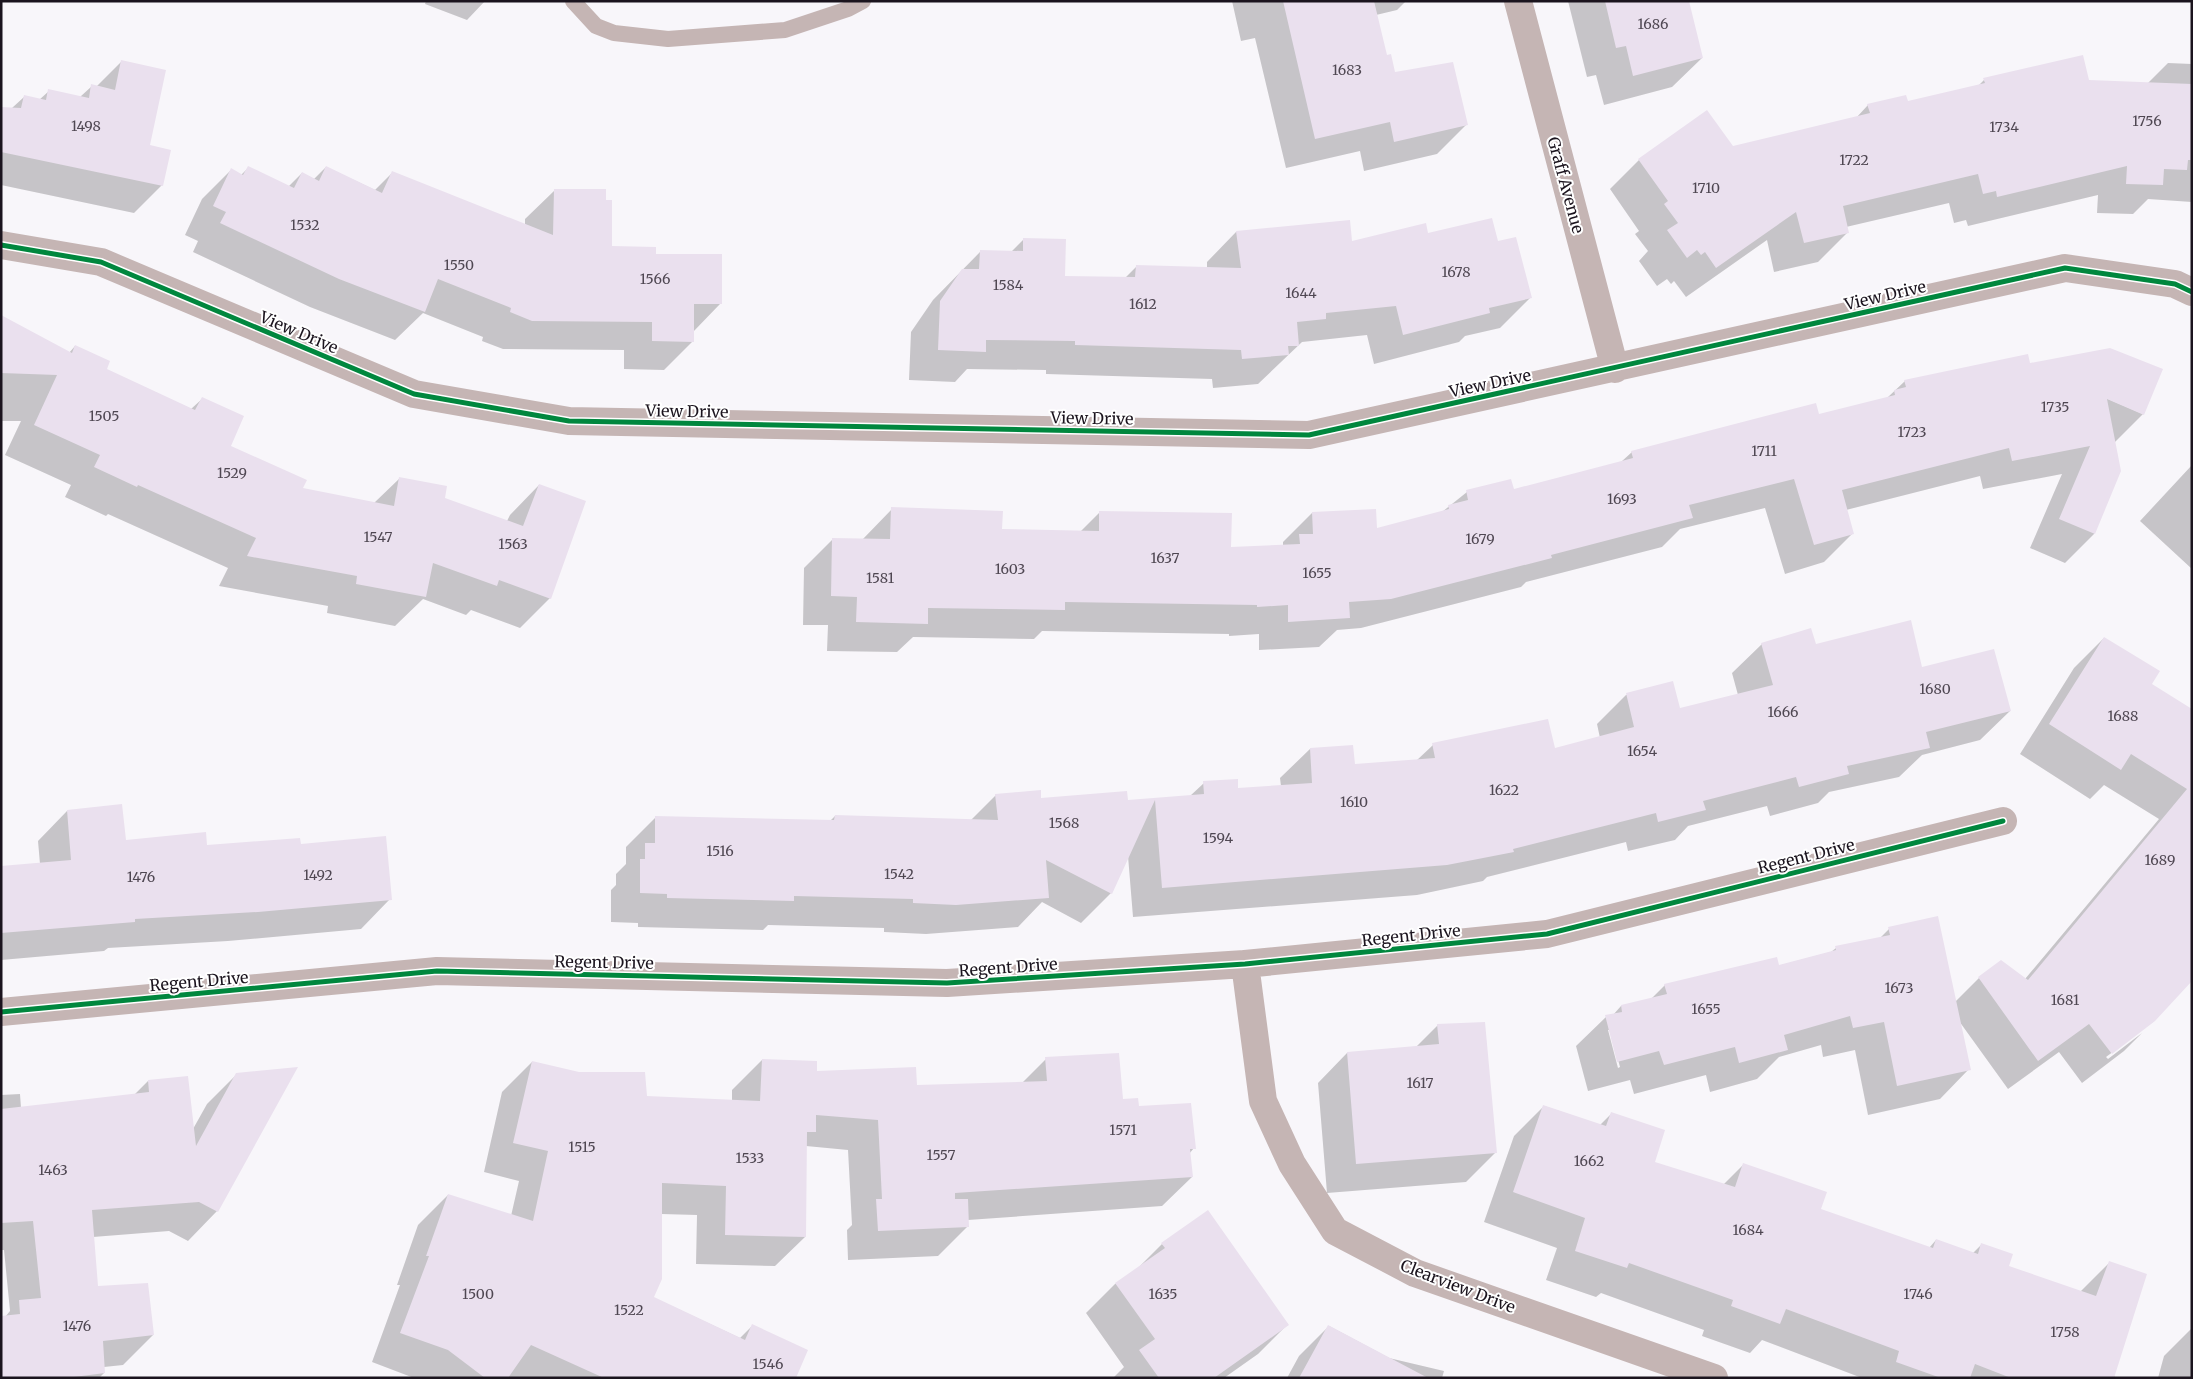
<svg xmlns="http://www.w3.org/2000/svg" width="2193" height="1379" font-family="Merriweather,serif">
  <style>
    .shadow { fill: #0003; fill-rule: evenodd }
    .building { fill: #eae0ee }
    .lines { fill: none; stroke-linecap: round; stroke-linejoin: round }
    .service { stroke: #c5b5b4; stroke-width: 16 }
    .minor { stroke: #c5b5b4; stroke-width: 28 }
    .cycleway-casing { stroke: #fff; stroke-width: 8 }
    .cycleway { stroke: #00873e; stroke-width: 5 }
    .labels { text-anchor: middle; stroke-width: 4; stroke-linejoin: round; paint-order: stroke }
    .number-label { font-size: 14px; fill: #4f4752 }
    .street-label { font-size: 16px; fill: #1b141e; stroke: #fff }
  </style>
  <rect width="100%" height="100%" fill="#f8f6fa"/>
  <path class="shadow" d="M426 1H485L467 20 425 4Z
    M1232 1H1406L1397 10 1376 15 1386 56 1394 74 1466 125 1437 154 1364 171 1360 151 1286 168 1255 38 1241 41Z
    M1568 1H1688L1702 58 1672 87 1604 105 1596 75 1587 77Z
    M121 62 162 185 134 213 1 185V108H12L24 97 39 100 49 91 80 97 92 86 96 87Z
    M2168 63 2192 64V202L2148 199 2133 214 2097 213 2098 195 1968 226 1966 220 1954 223 1949 203 1846 227 1848 232 1818 262 1774 272 1767 240 1686 297 1674 281 1671 284 1667 279 1657 286 1639 261 1648 251 1635 234 1639 231 1610 189 1639 160 1732 147 1856 118 1868 105 1907 102 1978 86 1984 80 2147 84Z
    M326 167 375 190 392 173 525 225V219L554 191 611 248 654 255 720 304 693 332V341L664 370 624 369V350L503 349 482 341 483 337 423 313 395 340 310 307 193 252 198 241 185 235 202 199 231 170 241 175 248 168 288 187 302 173 314 179Z
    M1236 232 1351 243 1427 235 1497 242 1530 298 1500 328 1465 336 1459 342 1374 364 1367 335 1302 342 1258 384 1213 388 1212 379 1046 374V370L967 369 955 382 909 380 911 332 933 300 980 252H1011L1024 239 1063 277 1125 278 1137 266 1207 268V262Z
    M1 325 69 353 75 346 105 369 191 409 202 399 229 446 301 489 374 503 400 478 444 499 507 521 510 515 539 485 550 598 520 628 471 610 466 615 423 599 395 626 327 613 328 606 219 586 228 568 108 514 106 516 65 497 71 485 5 455 21 421H1Z
    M2029 365 2143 414 2114 443 2120 470 2094 534 2065 563 2030 548 2062 474 1983 489 1980 476 1846 510 1853 533 1824 562 1785 574 1765 508 1680 529 1662 547 1526 582 1521 587 1361 628 1337 630 1319 647 1259 650V634L1229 636V634L1042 631 1034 639 913 637 897 652 827 651 828 625H803L804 568 833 539 862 540 892 509 1001 530 1080 532 1099 513 1230 548 1283 546V542L1312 513 1376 530 1442 512 1467 492 1513 490 1621 462 1632 452 1818 415 1887 398 1905 381Z
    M2192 465V569L2140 521Z
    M2104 638 2150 684 2192 786 2154 1021 2106 1057 2108 1059 2142 1033 2124 1051 2082 1083 2059 1052 2008 1089 1959 1021 1969 1069 1940 1099 1868 1115 1855 1050 1823 1057 1821 1045 1779 1057 1757 1079 1710 1092 1706 1075 1634 1094 1630 1080 1588 1091 1576 1046 1606 1017 1613 1015 1621 1006 1651 999 1665 985 1778 966 1831 952 1836 948 1879 939 1889 929 1955 1002 1979 978 2025 979 2159 819 2104 785 2090 799 2020 754 2074 668ZM1608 1030H1610L1620 1067 1618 1068Z
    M1762 644 1815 645 1921 669 2010 711 1980 740 1922 755 1899 777 1829 792 1818 803 1770 816 1767 806 1688 826 1675 840 1628 851 1626 842 1487 877 1483 881 1417 895 1133 917 1128 856 1111 893 1081 923 1042 902 1018 927 926 934 884 932V928L768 925 763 930 638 927V923L611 922V890L616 885V874L626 864V847L656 817 830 821 835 816 970 821 996 795 1040 800 1127 801 1190 796 1204 783 1237 790 1281 786 1280 778 1310 749 1354 766 1416 761 1433 745 1554 750 1600 738 1597 724 1626 695 1672 683 1679 710 1738 695 1732 673Z
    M67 811 125 842 206 847 300 845 390 899 361 929 228 941 108 948 104 951 1 960V868L40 864 38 841Z
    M1438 1025 1496 1152 1466 1182 1327 1193 1318 1083 1347 1053 1415 1048Z
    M1046 1059 1121 1101 1138 1107 1194 1148 1189 1154 1192 1177 1162 1206 968 1220V1226L938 1256 848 1260 847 1230 852 1225 848 1150 806 1146 805 1237 775 1266 696 1264 697 1215 661 1214 652 1297 740 1338 753 1325 794 1378H414L372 1362 400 1285H397L418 1225 448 1195 511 1216 519 1181 484 1172 502 1092 532 1062 646 1097 732 1101V1090L762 1060 816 1072 916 1086 1022 1083Z
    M237 1074 217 1211 188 1241 169 1231 93 1237 97 1287 153 1335 123 1365 104 1367V1373L99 1378H1L5 1317 10 1311 4 1250H1V1095L20 1094 21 1108 134 1095 148 1081 193 1129 207 1104Z
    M1544 1106 1600 1125 1611 1114 1653 1163 1723 1185 1744 1164 1819 1210 1929 1248 1936 1240 1973 1253 1982 1244 2007 1267 2080 1292 2110 1262 2113 1375 2116 1378H1862L1762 1340 1750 1353 1702 1336 1704 1330 1601 1293 1596 1297 1546 1280 1557 1248 1484 1222 1514 1136Z
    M1162 1244 1288 1324 1258 1354 1224 1378H1113L1124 1367 1086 1313 1115 1284 1137 1269Z
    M1329 1326 1389 1358 1444 1371 1442 1378H1287L1299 1356Z
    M2192 1328V1378H2158L2164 1356Z"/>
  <path class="building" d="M1283 1H1374L1387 55 1391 54 1395 72 1453 62 1468 125 1394 142 1390 122 1315 139Z
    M1605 1H1689L1703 58 1633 76 1626 46 1616 48Z
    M2083 55 2089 80 2192 84V160H2188L2187 170 2164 169 2163 185 2126 184 2127 166 1997 197 1996 191 1983 194 1978 174 1843 206 1849 233 1804 243 1796 212 1716 268 1705 252 1701 255 1697 250 1687 258 1667 230 1678 223 1664 204 1668 201 1638 159 1707 110 1733 146 1870 113 1867 104 1906 95 1908 101 1985 83 1983 78Z
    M121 60 166 70 150 145 171 150 163 186 1 152V107L21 108 24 95 46 100 48 89 89 98 91 84 115 90Z
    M248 166 294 188 302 172 319 181 326 166 382 193 392 171 553 235 554 189H606V200H612V246L656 247V254H722V304H694V342L652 341V322L532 321 510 312 511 308 438 279 425 312 339 279 220 223 226 212 213 206 231 168 243 175Z
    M1492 218 1498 241 1516 237 1532 298 1489 308 1490 313 1403 335 1396 306 1326 313V319L1297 322 1299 346H1288L1289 355 1242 359 1241 350 1075 345V341L986 340V352L938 350 940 301 962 269H979L980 250 1023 251V238L1066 239 1065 276 1135 277 1136 265 1241 268 1236 231 1350 220 1352 241 1426 223 1428 233Z
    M1 315 72 353 75 345 110 361 107 369 195 410 202 397 244 416 231 446 307 480 303 488 394 506 399 477 447 486 445 498 523 526 539 484 586 501 551 599 499 580 497 586 433 563 426 597 356 584 357 576 247 556 256 538 138 485 137 487 94 467 100 455 34 425 57 375 1 373Z
    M2110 348 2163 369 2144 415 2107 399 2121 471 2095 534 2059 519 2090 446 2012 461 2009 448 1842 490 1854 534 1814 545 1794 479 1689 505 1693 518 1551 555 1552 558 1391 599 1349 602 1350 618 1288 622V605L1257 607V605L1065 602V610L928 608V624L856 622 857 597 831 596 832 538 890 539 891 507 1003 511 1002 529 1099 531V511L1232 513 1231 547 1300 544 1299 534H1313L1312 512 1376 509 1377 528 1449 509 1448 505 1468 500 1466 490 1511 479 1514 489 1633 458 1631 451 1816 403 1819 414 1895 395 1894 390 1906 387 1904 380 2028 354 2030 363Z
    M1911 620 1922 667 1994 649 2011 711 1926 732 1930 748 1847 766 1849 774 1799 787 1796 777 1703 801 1706 810 1658 822 1656 813 1513 849 1514 852 1447 865 1162 888 1155 800 1112 894 1046 860 1049 898 956 905 913 903V899L794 896V901L667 898V894L640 893V859H645V843H655V816L834 820 835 815 998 820 995 794 1041 790V798L1127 791 1128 800 1204 794 1203 781 1238 779V788L1312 783 1310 748 1353 745 1355 764 1435 758 1432 743 1548 719 1555 748 1634 727 1626 693 1673 681 1680 708 1773 685 1761 643 1811 628 1816 644Z
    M2104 637 2160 671 2152 684 2192 709V981L2155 1021 2112 1054 2089 1024 2038 1061 1978 977 2001 960 2028 980 2187 789 2131 754 2121 770 2049 724Z
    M122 804 126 840 206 832 207 845 300 838 301 844 386 836 392 900 258 912 135 919V922L1 933V866L71 860 67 810Z
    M1938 916 1971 1070 1897 1086 1884 1022 1853 1028 1850 1016 1784 1035 1788 1050 1739 1063 1735 1047 1664 1065 1659 1051 1617 1062 1605 1015 1622 1012 1621 1005 1667 994 1664 984 1777 957 1779 965 1836 950 1835 946 1890 935 1888 927Z
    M1485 1022 1497 1153 1356 1164 1347 1052 1439 1044 1437 1024Z
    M1119 1053 1123 1099 1138 1098 1139 1106 1191 1103 1196 1149H1190L1193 1177 955 1193V1199H968L969 1227 878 1231 876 1199H882L878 1120 816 1115V1132H807L806 1237 725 1235 726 1186 662 1183V1279L654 1297 745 1340 752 1324 808 1350 796 1378H604L531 1345 508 1378H485L448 1350 400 1333 429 1256H426L448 1194 533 1221 548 1151 513 1143 532 1061 579 1072H645L647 1096 760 1101 762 1059 817 1061V1071L916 1067 917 1085 1047 1081 1045 1057Z
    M298 1067 218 1212 199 1202 92 1210 98 1286 148 1283 154 1335 103 1341 105 1373 66 1378H1V1316L20 1314 19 1300 41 1298 33 1221 1 1223V1109L149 1092 148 1080 188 1076 196 1146 236 1073Z
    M1543 1105 1606 1126 1611 1112 1665 1130 1655 1162 1735 1187 1743 1163 1827 1192 1821 1209 1933 1248 1936 1239 1978 1254 1981 1243 2013 1254 2009 1266 2096 1296 2109 1261 2147 1274 2114 1378H2011L1975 1364 1970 1378H1941L1896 1362 1899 1351 1786 1309 1780 1324 1731 1306 1733 1300 1629 1263 1627 1268 1575 1251 1585 1218 1513 1192Z
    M1208 1210 1289 1325 1214 1378H1159L1139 1350 1155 1339 1115 1283 1165 1248 1161 1243Z
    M1328 1325 1428 1378H1299Z"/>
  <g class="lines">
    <path class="service" d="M573 1 596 26 614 33 668 39 785 30 848 9 863 1"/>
    <path class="minor" d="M1518 1 1615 369
      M1 245 101 262 414 394 569 421 1309 435 2065 268 2175 284 2192 292
      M1245 964 1263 1101 1292 1164 1335 1231 1415 1273 1714 1378
      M1 1012 437 971 947 983 1245 964 1547 934 2003 821"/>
    <defs>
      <path id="cycleway" d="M1 245 101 262 414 394 569 421 1309 435 2065 268 2175 284 2192 292
        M1 1012 437 971 947 983 1245 964 1547 934 2003 821"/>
    </defs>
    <use href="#cycleway" class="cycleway-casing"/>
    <use href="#cycleway" class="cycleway"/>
  </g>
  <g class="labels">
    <g class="number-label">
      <text x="1653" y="29">1686</text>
      <text x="1347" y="75">1683</text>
      <text x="2147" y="126">1756</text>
      <text x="86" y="131">1498</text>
      <text x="2004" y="132">1734</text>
      <text x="1854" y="165">1722</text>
      <text x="1706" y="193">1710</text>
      <text x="305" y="230">1532</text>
      <text x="459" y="270">1550</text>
      <text x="1456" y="277">1678</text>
      <text x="655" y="284">1566</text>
      <text x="1008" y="290">1584</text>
      <text x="1301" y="298">1644</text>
      <text x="1143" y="309">1612</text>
      <text x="2055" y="412">1735</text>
      <text x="104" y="421">1505</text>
      <text x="1912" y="437">1723</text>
      <text x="1764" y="456">1711</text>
      <text x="232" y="478">1529</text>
      <text x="1622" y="504">1693</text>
      <text x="378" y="542">1547</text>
      <text x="1480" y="544">1679</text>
      <text x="513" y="549">1563</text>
      <text x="1165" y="563">1637</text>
      <text x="1010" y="574">1603</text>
      <text x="1317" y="578">1655</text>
      <text x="880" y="583">1581</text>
      <text x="1935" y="694">1680</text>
      <text x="1783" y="717">1666</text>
      <text x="2123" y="721">1688</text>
      <text x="1642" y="756">1654</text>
      <text x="1504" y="795">1622</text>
      <text x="1354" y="807">1610</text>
      <text x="1064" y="828">1568</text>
      <text x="1218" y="843">1594</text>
      <text x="720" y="856">1516</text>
      <text x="2160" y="865">1689</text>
      <text x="899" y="879">1542</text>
      <text x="318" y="880">1492</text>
      <text x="141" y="882">1476</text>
      <text x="1899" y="993">1673</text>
      <text x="2065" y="1005">1681</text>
      <text x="1706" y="1014">1655</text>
      <text x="1420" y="1088">1617</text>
      <text x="1123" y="1135">1571</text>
      <text x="582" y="1152">1515</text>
      <text x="941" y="1160">1557</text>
      <text x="750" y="1163">1533</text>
      <text x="1589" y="1166">1662</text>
      <text x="53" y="1175">1463</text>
      <text x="1748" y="1235">1684</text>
      <text x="478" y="1299">1500</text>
      <text x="1163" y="1299">1635</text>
      <text x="1918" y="1299">1746</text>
      <text x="629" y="1315">1522</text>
      <text x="77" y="1331">1476</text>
      <text x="2065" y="1337">1758</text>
      <text x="768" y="1369">1546</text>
    </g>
    <g class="street-label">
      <text transform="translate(1566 185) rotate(75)" y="6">Graff Avenue</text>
      <text transform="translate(1885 295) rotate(-13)" y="6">View Drive</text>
      <text transform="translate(299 332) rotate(23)" y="6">View Drive</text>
      <text transform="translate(1490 383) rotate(-12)" y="6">View Drive</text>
      <text transform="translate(687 411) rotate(1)" y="6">View Drive</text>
      <text transform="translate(1092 418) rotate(1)" y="6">View Drive</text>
      <text transform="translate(1806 856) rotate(-14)" y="6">Regent Drive</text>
      <text transform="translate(1411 935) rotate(-6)" y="6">Regent Drive</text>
      <text transform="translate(604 962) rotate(1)" y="6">Regent Drive</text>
      <text transform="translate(1008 967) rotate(-4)" y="6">Regent Drive</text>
      <text transform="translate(199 981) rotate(-5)" y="6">Regent Drive</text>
      <text transform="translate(1458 1286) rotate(21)" y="6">Clearview Drive</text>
    </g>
  </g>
  <rect width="2193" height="1379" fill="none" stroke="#1b141e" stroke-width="5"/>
</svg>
